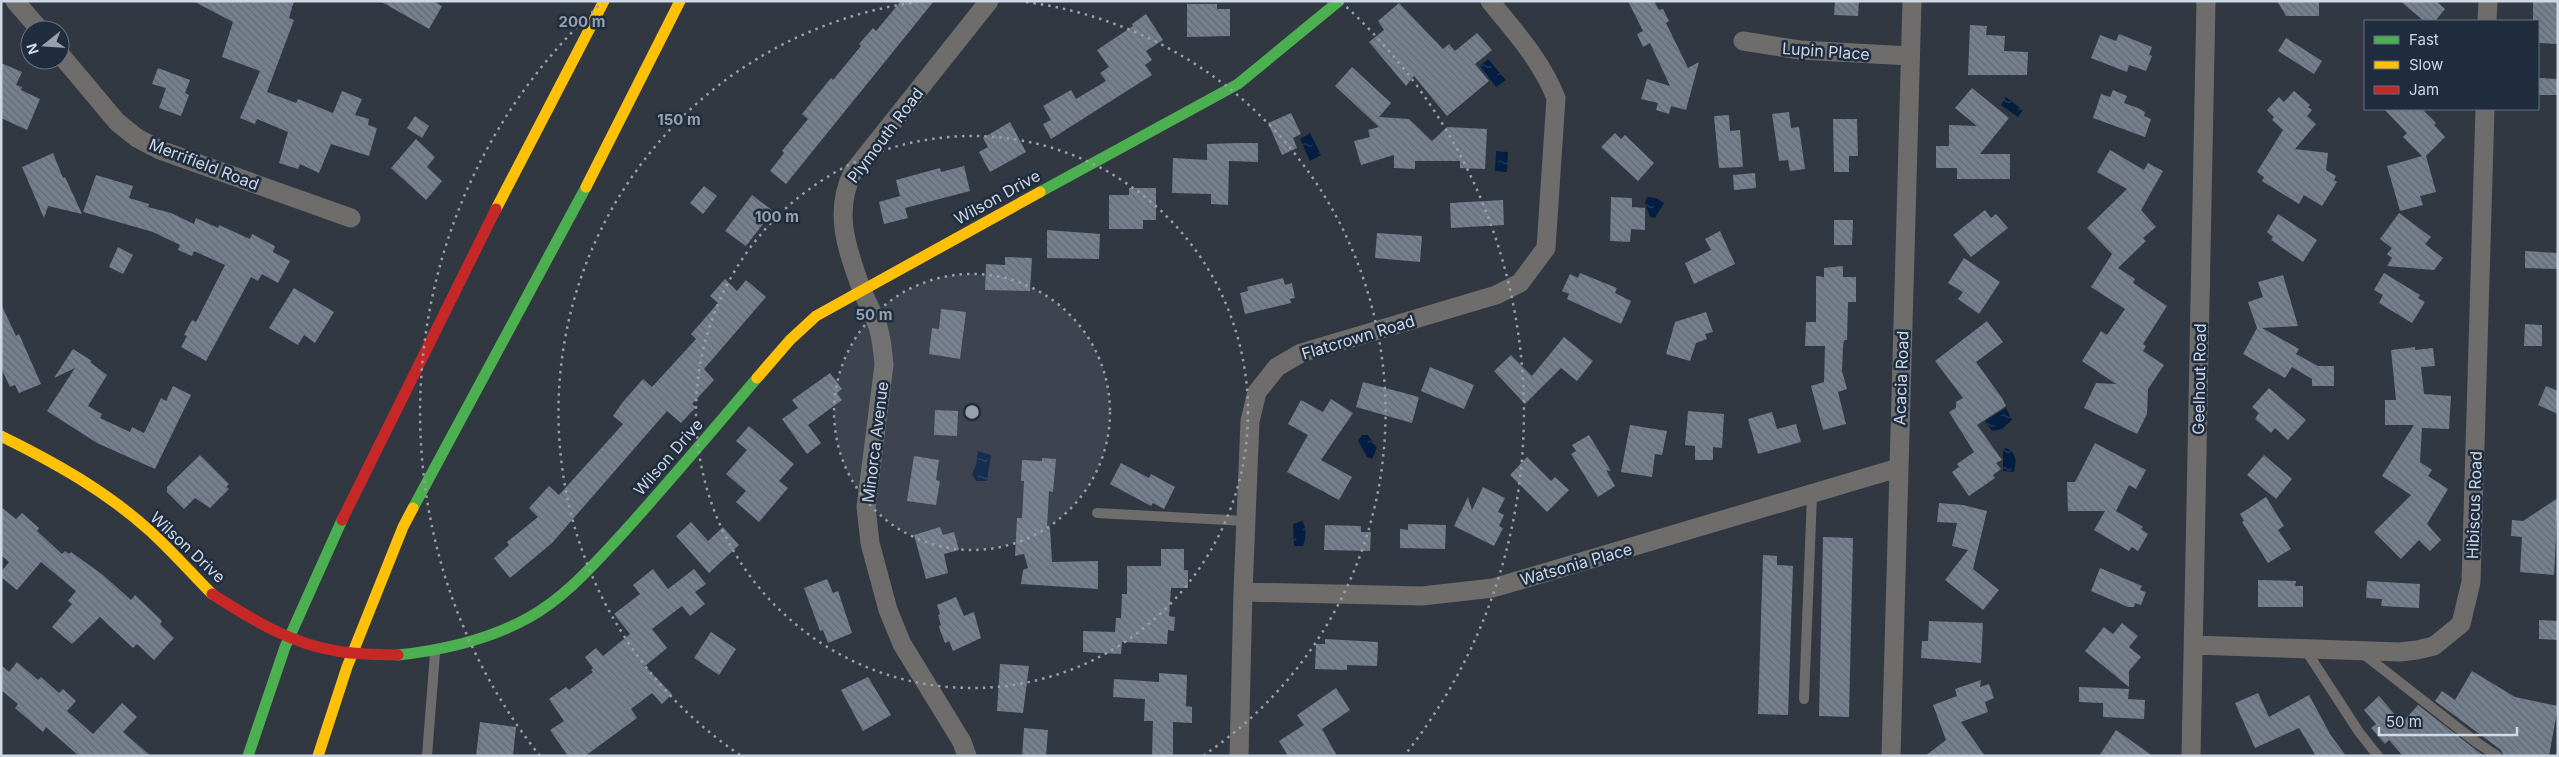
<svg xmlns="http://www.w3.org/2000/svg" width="2559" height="757" font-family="Inter,sans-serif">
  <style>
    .water { fill: url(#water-ripples) }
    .building { fill: url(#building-back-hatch) }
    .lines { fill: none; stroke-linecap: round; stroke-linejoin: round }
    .lane { stroke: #6e6d6c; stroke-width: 10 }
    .street { stroke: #6e6d6c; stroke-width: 19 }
    .fast { stroke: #4caf50; stroke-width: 11 }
    .slow { stroke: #ffc107; stroke-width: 11 }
    .jam { stroke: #c62828; stroke-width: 11 }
    .jam-bridge { stroke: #c62828; stroke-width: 11 }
    .ring { fill: none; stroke: #98a0ac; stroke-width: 2.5; stroke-dasharray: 2.5 5 }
    .labels { text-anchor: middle; stroke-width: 5; stroke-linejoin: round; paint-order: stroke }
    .street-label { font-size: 16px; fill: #cfd8e5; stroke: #1f2d3f }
    .centre { fill: #98a0ac; stroke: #1f2d3f; stroke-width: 2.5 }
    .ring-label { font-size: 15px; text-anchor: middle; font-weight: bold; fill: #98a0ac; stroke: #1f2d3f; stroke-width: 5; stroke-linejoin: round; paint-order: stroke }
  </style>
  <defs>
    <pattern id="water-ripples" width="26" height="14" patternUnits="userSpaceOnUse" patternTransform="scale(1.25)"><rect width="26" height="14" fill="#041e42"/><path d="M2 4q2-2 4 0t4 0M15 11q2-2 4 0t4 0" fill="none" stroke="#283e5d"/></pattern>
    <pattern id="building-back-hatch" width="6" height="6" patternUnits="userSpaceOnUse" patternTransform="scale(1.25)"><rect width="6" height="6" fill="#757f8d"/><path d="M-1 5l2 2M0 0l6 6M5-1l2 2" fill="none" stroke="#626974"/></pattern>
  </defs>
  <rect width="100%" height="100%" fill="#313842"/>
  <path class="water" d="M1488 59 1506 80 1496 87 1480 66Z
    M2006 97 2023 110 2018 117 2001 105Z
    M1310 133 1321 155 1310 161 1300 139Z
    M1496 151 1508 152 1507 172 1495 171Z
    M1647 197 1656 198 1664 203 1655 218 1650 217 1645 203Z
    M2006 408 2012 420 2002 429 1992 431 1985 421Z
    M1362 435H1368L1377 448 1372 459 1367 457 1358 441Z
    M2006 448C2018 453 2016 462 2014 472L2003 471V449Z
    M978 451 991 455 987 481H976L972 474 976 465Z
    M1302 521C1307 526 1306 540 1303 546H1294L1293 524Z"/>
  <path class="building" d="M193 1H294L289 18 294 20 267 92 296 103 298 99 333 113 342 91 362 99 355 115 369 119 368 125 377 128 369 156 331 144 319 173 300 164 298 169 279 163 288 132 257 119 255 124 240 118 260 71 222 57 233 22Z
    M380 1H433L442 6 429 29Z
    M901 1H934L786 184 770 171 784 153 782 151 808 119 802 114 831 78 833 80 861 46 859 44 873 28 876 31Z
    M1628 1H1654L1659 10 1663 9 1669 21 1666 23 1688 68 1699 62 1686 110 1671 106 1669 114 1656 110 1658 103 1641 99 1647 79 1670 86 1650 43 1643 47 1637 34 1643 31Z
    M1835 1H1859L1858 16 1834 15Z
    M2277 1H2319V16H2286Z
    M2400 1H2436L2445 9 2435 21H2424Z
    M2533 1H2558L2557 44 2538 43V21H2533Z
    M1399 3 1443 49 1449 44 1455 51 1477 33 1492 50 1475 64 1489 81 1447 116 1414 76 1406 86 1369 42 1384 30 1378 21Z
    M1187 4H1217V9H1230V36L1187 37Z
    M1146 14 1163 40 1146 51 1152 60 1145 65 1152 75 1051 139 1043 124 1051 120 1043 106 1071 90 1076 99 1106 81 1100 73 1109 67 1097 50 1133 26 1132 24Z
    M1970 25 1987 26 1986 35 2005 36 2004 51 2028 52 2027 75H1968Z
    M2119 34 2152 47 2149 55 2152 56 2146 71 2129 65 2127 72 2091 58 2100 35 2116 41Z
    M2286 38 2322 61 2314 74 2278 51Z
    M1 63 22 72 16 85 22 87 21 90 40 99 27 130 1 118Z
    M1352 67 1391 103 1379 117 1409 119 1432 141 1447 127 1487 129 1485 169 1460 168V161H1415V169L1394 168V155L1361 165 1354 141 1370 137 1368 130 1379 127 1335 86Z
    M158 68 190 80 185 93 189 95 181 116 159 108 166 88 152 84Z
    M2538 78 2558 79V95H2538Z
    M1972 88 2009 118 1980 154H2010V179H1957V168H1936V146H1949V125L1977 126 1955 108Z
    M2113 90 2127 96 2124 103 2138 108 2145 112 2144 116 2151 119 2145 137 2093 118 2101 94 2110 97Z
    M2294 91 2310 105 2308 107 2312 110 2307 116 2316 124 2295 149 2328 153 2326 170 2336 176 2334 180 2337 182 2322 206 2304 195 2299 204 2262 181 2264 177 2257 172 2283 130 2272 120 2274 117 2267 110 2279 97 2284 102Z
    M2384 109H2422L2436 123 2434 125 2445 137 2426 156 2436 192 2420 196 2423 205 2400 211 2387 166 2422 156 2403 137 2407 133Z
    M1789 112 1791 128 1799 127 1805 169 1790 171 1788 160 1779 161 1772 114Z
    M1291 113 1301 134 1293 138 1297 148 1282 155 1268 123Z
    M1729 115 1730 131 1740 130 1743 167 1719 168 1714 116Z
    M415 116 429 126 422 138 407 128Z
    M1833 119H1857L1858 156H1849V172H1834Z
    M1010 122 1026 152 990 172 979 152 988 147 983 138Z
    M1615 133 1621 139 1625 135 1654 163 1638 181 1601 147Z
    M416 139 435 157 427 167 442 181 426 200 391 168Z
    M1239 143H1258V162L1229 161 1228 205 1211 204V194L1172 193 1173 158 1207 160V144Z
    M2110 150 2144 170 2148 163 2163 171 2141 210 2156 227 2143 238 2146 241 2118 268 2135 279 2133 283 2167 306 2143 344 2146 346 2143 351 2164 365 2148 389 2147 414 2137 434 2084 408 2096 383 2116 384 2082 361 2101 331 2107 335 2125 309 2091 287 2112 254 2087 228 2127 189 2097 172Z
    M53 153 63 178 65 177 82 214 48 206 44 218 22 167Z
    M964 166 970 191 905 208 908 218 884 224 879 202 900 196 896 180 940 168 941 172Z
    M1755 173 1756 188 1734 190 1733 175Z
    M96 175 133 186 129 198 149 204 148 207 171 213 194 224 196 218 218 228 219 225 250 239 252 234 275 246 273 252 290 261 278 283 262 274 258 281 251 277 206 361 181 347 187 336 184 335 192 320 196 322 225 265 194 251 192 256 178 250 180 245 153 232 83 212Z
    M704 186 717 196 703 214 690 203Z
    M1129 188H1156V220H1143V229H1109V195H1129Z
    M752 195 773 211 746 246 725 231Z
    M1611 197 1632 198V207L1645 208V230L1631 229 1630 242 1610 241Z
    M1503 200 1504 225 1451 228 1450 203Z
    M1985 210 1991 218 1996 214 2008 228 1971 257 1953 235Z
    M2399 213 2431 237 2425 244 2443 258 2434 270 2387 266 2392 258 2387 254 2392 248 2380 239Z
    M2278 214 2317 240 2303 262 2271 240 2273 237 2267 232Z
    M1834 220H1853L1852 245H1834Z
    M1047 230 1100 234 1099 259 1047 258Z
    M1720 231 1735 264 1694 284 1685 263 1711 250 1705 239Z
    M1377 233 1422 236 1420 262 1375 258Z
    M118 247 133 255 123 274 109 267Z
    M2525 251 2558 253V269L2525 268Z
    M1005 257 1032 258 1030 291 985 290 986 264 1005 265Z
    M1964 258 2000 282 1979 314 1958 299 1963 292 1948 283Z
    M1843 266V277H1856V302H1848L1847 340H1844L1843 347 1842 371 1847 389 1838 392 1846 424 1823 430 1811 386 1824 382 1825 346H1805L1806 322H1816V276L1824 277V268Z
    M1580 273 1617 288 1615 293 1631 301 1621 324 1567 299 1569 294 1562 291 1570 274 1578 278Z
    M2384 273 2420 295 2418 298 2425 302 2412 323 2379 303 2383 295 2374 290Z
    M2283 275 2298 326 2262 328 2299 349 2296 354 2318 366H2334V386H2312V379L2292 367 2285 378 2243 354 2257 328 2248 302 2263 297 2258 282Z
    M1283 278 1285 285 1292 283 1295 298 1290 299 1291 303 1245 314 1240 293 1248 291 1247 287Z
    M725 279 737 291 746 280 766 297 704 369 714 380 692 404 696 407 681 423 667 411 552 543 510 578 494 558 509 545 507 542 538 517 529 508 549 486 559 495 623 424 613 416 622 403 643 379 652 387 696 339 691 334 718 303 710 296Z
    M294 288 334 312 315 343 304 335 298 345 269 328Z
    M1 304 16 336 19 334 41 384 19 393 15 385 10 387 1 368Z
    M941 309 966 312 960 359 929 354 932 328 939 329Z
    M1706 312 1713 332 1705 334 1707 339 1696 343 1690 361 1666 354 1675 322Z
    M1987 321 2003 342 1976 362 2002 398 2006 406 1977 425 2002 460 1996 463 2001 469 1993 475 1995 478 1969 496 1952 472 1959 467 1957 464 1974 452 1949 412 1956 408V402L1963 398 1935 361Z
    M2525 324 2542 325V346H2524Z
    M1564 337 1593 361 1577 381 1561 368 1525 404 1494 371 1511 355 1532 376Z
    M2415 347V350L2433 348 2435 366 2421 367 2424 394 2451 396 2449 429 2422 428 2420 462 2432 470 2428 476 2448 489 2427 524 2441 540 2430 551 2419 540 2401 559 2374 532 2411 495 2382 476 2414 425H2385V400H2396L2391 350Z
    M73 349 92 361 90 362 107 375 88 406 102 414 100 418 130 432 132 427 144 433 161 398 166 401 173 386 191 395 155 469 97 443 47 411 75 368 54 378Z
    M1430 367 1474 385 1464 409 1421 391Z
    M830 373 842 389 837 393 842 400 808 425 821 443 807 454 782 419 798 408 792 400Z
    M1363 382 1419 397 1412 423 1356 407Z
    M2546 386 2558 391V414L2538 405Z
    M2269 388 2306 420 2288 440 2275 428 2271 433 2255 419 2259 413 2252 407Z
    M1331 399 1353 413 1321 460 1352 477 1339 500 1287 472 1308 435 1288 424 1301 400 1323 412Z
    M935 410 958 411 957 436 934 435Z
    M1688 411 1724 414 1722 448 1713 447V460H1695V446L1685 445Z
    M1772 412 1777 429 1796 424 1801 442 1758 454 1748 419Z
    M1630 425 1667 431 1662 455 1655 454 1652 477 1621 472Z
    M749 426 794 464 779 481 788 488 759 522 736 502 746 491 726 474 747 450 736 441Z
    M1589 435 1611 471 1606 470 1615 486 1598 497 1571 454 1576 451 1572 445Z
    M2095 443 2146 470 2136 489 2129 485 2116 511 2143 527 2141 529 2148 534 2138 551 2132 547 2129 551 2094 530 2105 511H2068L2067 482H2075Z
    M200 455 229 484 226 487 229 489 210 508 195 498 184 509 167 492V487Z
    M2264 455 2292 479 2276 499 2247 475Z
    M914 456 939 460 936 480 940 481 936 505 907 501Z
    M1527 457 1551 481 1555 477 1569 490 1547 512 1510 475Z
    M1042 458 1056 459 1053 492 1049 491 1047 527 1050 528 1052 562 1098 561V589L1021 584 1023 570 1028 568 1024 554 1015 556 1017 518H1022L1024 481H1021L1022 460 1042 461Z
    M1121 463 1149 478 1151 474 1175 487 1164 509 1153 503 1151 506 1110 484Z
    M1483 487 1505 498 1498 512 1504 515 1499 526 1503 528 1494 546 1454 526 1468 497 1472 510Z
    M2266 497 2284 526 2278 530 2291 549 2268 563 2242 522 2244 521 2240 514Z
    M2558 498 2554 575 2520 572 2522 537 2511 536 2512 520 2523 521Z
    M1939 503 1963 505 1987 511 1973 569 1999 590 1983 610 1945 580 1968 550 1952 546 1957 523 1937 522Z
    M1 507 16 519 22 513 39 528 37 531 62 554 65 551 69 554 71 552 103 575 131 600 135 595 162 621 160 624 174 638 154 660 137 644 133 648 100 617 72 644 52 627 72 604 68 601 76 591 41 562 17 590 1 577V572L9 562 1 555Z
    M691 522 708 541 723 527 739 545 709 573 676 536Z
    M1408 524 1446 525 1445 549 1400 548V529L1408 530Z
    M1325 525 1361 526V532H1371L1370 551 1324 550Z
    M940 527 943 535 954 532 959 550 944 554 948 573 926 579 914 535Z
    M1823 537 1853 538 1849 717 1819 716Z
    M1161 549H1184V570H1188V588H1171L1169 616 1175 617 1174 631 1168 630 1167 644 1122 642 1121 654 1083 652V631L1115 632 1116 618H1121L1122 594H1127V566H1161Z
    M1763 555 1777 556V565L1793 566 1788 715 1758 714Z
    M2100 568 2142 586 2140 590 2146 592 2141 605 2135 603 2134 607H2128L2091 591Z
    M653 569 668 589 694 569 706 584 695 592 705 604 690 616 682 606 652 629 667 648 645 666 672 694 662 704 652 693 631 709 637 718 585 756H568L550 730 564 721 549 699 566 687 569 690 593 672 591 670 593 668 585 657 596 648 603 656 630 634 614 614 640 594 633 585Z
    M827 579 833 593 838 591 852 633 828 643 823 630 820 631 804 588Z
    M2258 580 2296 581 2295 586H2303V607H2258Z
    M2367 581 2420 584 2419 608 2381 606 2382 599 2366 598Z
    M956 597 964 616 974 612 981 638 953 651 949 641 945 643 940 630 939 626 941 625 938 615 940 614 937 605Z
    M2539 620 2558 621V640L2539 639Z
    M1929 621 1983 623 1981 663 1921 658 1922 641H1928Z
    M2122 623 2138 636 2129 647 2141 657 2129 671V687L2085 651 2104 627 2113 634Z
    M711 632 736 649 719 675 694 658Z
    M1325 639 1378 642 1377 666 1347 665V670L1315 669 1316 644H1325Z
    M17 662 38 680 41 677 59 693 63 689 76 701 67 711 93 734 122 703 137 717 123 732 151 756H79L46 727 43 732 15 708 18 704 1 690V665L9 672Z
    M1000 664 1029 666 1023 713 997 711Z
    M2472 671 2515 697 2558 706 2549 756H2504L2501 750 2435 701 2442 691 2455 700Z
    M1159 673 1187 675 1186 706 1192 707V723L1173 722V756H1152L1153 721H1144L1145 699 1113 697 1114 679 1159 682Z
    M868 677 891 715 863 731 841 690Z
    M1981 680 1980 687 1989 684 1994 698 1985 702 1988 712 1961 722 1985 756H1925L1946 740 1933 705 1957 696 1955 689Z
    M2079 687 2129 689 2128 699 2145 700 2144 719 2103 717V703L2079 702Z
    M1336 688 1350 710 1322 729 1337 756H1288L1279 741 1304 725 1297 715Z
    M2258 693 2269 717 2309 695 2330 734 2346 756H2316L2299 728 2255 748 2235 703Z
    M2379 696 2402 723 2418 705 2484 756H2403L2389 740 2385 744 2371 728 2376 724 2364 710Z
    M480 722 516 727 513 756H476Z
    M1024 728 1048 730 1046 756H1022Z
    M2116 730 2153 756H2099Z"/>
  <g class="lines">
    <path class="lane" d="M1097 513 1246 521
      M2305 649 2359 732 2378 756
      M2361 652 2476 742 2497 756
      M1804 699 1812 495
      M427 756 435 653"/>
    <path class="street" d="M15 1 40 30
      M2487 21 2488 1
      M1743 41 1800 50 1910 56
      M60 54 117 122 137 138 160 150 351 218
      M1243 592 1422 596 1493 588 1898 468
      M2194 645 2400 652 2417 650 2434 646 2461 624 2471 582 2485 109
      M967 756 962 742 902 644 888 610 870 543 866 507 884 365C883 352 882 340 878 327 874 314 866 301 861 288 847 249 833 212 853 172L989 1
      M1239 756 1243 592 1250 421 1257 392 1277 367 1301 353 1496 295 1520 283 1546 248 1556 98C1541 60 1515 32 1490 1
      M1891 756 1912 1
      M2191 756 2206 1"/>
    <path class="fast" d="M1040 192 1238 84 1339 1
      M413 508 586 187
      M398 655C443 650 488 640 528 618 566 597 594 564 623 533 669 482 713 430 757 378
      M248 756 285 647 342 520"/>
    <path class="slow" d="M586 187 680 1
      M496 209 604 1
      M757 378 790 340 816 316 1040 192
      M1 436C54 462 106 491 150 531 172 551 191 573 212 594
      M318 756 347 667 403 527 413 508"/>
    <path class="jam" d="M342 520 496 209"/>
    <path class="jam-bridge" d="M212 594C251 619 291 644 337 651 357 655 378 654 398 655"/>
  </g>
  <circle cx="972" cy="412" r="138" fill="#98a0ac" fill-opacity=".12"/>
  <g class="ring">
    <circle cx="972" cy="412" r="138"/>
    <circle cx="972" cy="412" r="276"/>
    <path d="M740 755A414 414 0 0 1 918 2M1026 2A414 414 0 0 1 1204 755"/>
    <path d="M540 756A552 552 0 0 1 603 2M1341 2A552 552 0 0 1 1404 756"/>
  </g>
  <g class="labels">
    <g class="street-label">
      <text transform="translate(1826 51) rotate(4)" y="6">Lupin Place</text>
      <text transform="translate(885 135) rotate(-53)" y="6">Plymouth Road</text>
      <text transform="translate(204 164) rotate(21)" y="6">Merrifield Road</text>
      <text transform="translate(997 197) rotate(-29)" y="6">Wilson Drive</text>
      <text transform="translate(1358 337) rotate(-17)" y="6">Flatcrown Road</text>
      <text transform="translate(1901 378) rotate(-88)" y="6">Acacia Road</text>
      <text transform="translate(2199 379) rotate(-89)" y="6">Geelhout Road</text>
      <text transform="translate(875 442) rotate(-83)" y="6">Minorca Avenue</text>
      <text transform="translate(668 457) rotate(-49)" y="6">Wilson Drive</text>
      <text transform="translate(2474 505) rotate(-88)" y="6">Hibiscus Road</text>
      <text transform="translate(188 547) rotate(43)" y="6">Wilson Drive</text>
      <text transform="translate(1576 564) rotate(-16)" y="6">Watsonia Place</text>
    </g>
  </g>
  <circle cx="972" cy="412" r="8" class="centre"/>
  <g class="ring-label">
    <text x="582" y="27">200 m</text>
    <text x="679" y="125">150 m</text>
    <text x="777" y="222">100 m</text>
    <text x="874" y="320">50 m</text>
  </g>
  <rect width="2559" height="757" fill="none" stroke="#cfd8e5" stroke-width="5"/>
  <rect x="2364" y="20" width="175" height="90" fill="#1f2d3f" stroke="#657181"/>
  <rect x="2374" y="36" width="25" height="8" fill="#4caf50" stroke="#657181"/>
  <text x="2409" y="45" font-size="15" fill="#cfd8e5">Fast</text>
  <rect x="2374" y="61" width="25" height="8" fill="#ffc107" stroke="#657181"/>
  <text x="2409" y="70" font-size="15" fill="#cfd8e5">Slow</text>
  <rect x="2374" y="86" width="25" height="8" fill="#c62828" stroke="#657181"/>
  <text x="2409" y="95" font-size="15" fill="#cfd8e5">Jam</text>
  <g transform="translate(45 45) rotate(253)"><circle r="24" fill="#1f2d3f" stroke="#657181"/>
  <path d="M0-4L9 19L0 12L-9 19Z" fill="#98a0ac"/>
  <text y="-8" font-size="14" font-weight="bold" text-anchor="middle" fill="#cfd8e5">N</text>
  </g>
  <path d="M2379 727v8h138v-8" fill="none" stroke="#cfd8e5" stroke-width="2.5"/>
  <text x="2386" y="727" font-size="15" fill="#cfd8e5" stroke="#1f2d3f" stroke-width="4" paint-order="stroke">50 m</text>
</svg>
